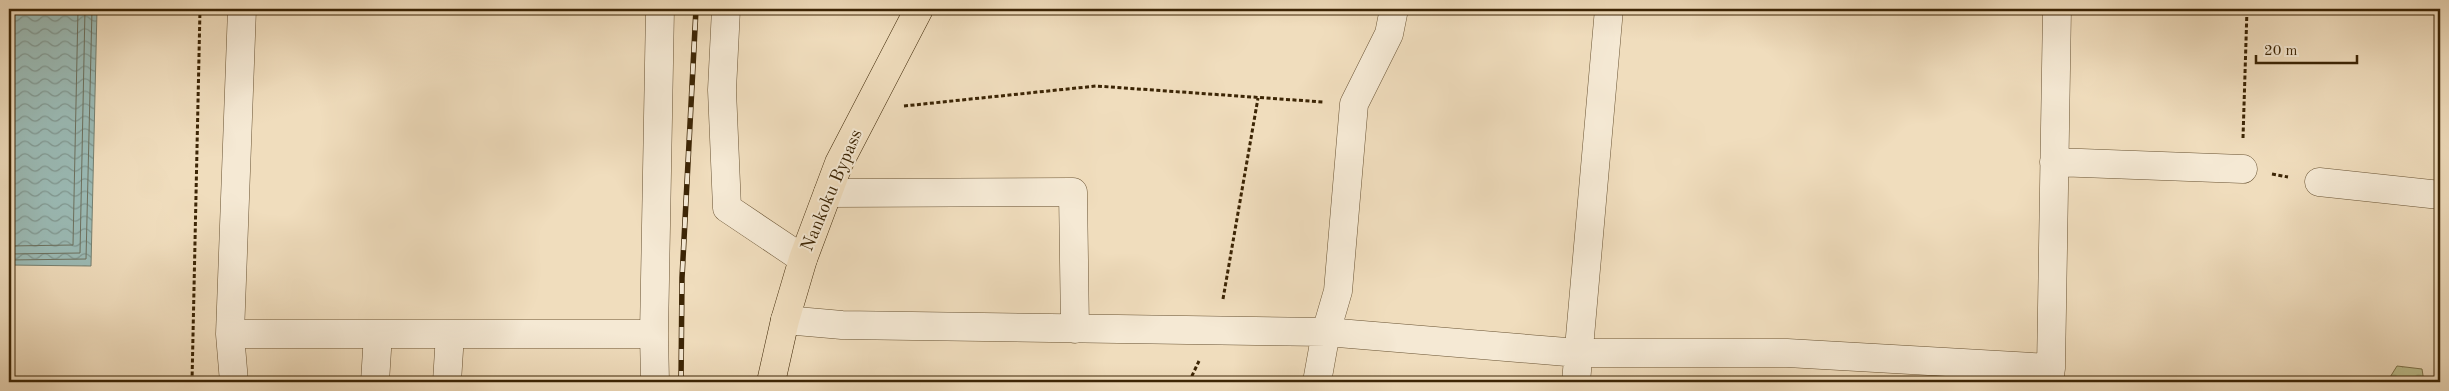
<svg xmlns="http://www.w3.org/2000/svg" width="2449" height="391" font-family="'Old Standard TT',serif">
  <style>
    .forest { fill: url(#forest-crowns); stroke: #7c724a }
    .water { fill: url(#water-waves); stroke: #757f6f }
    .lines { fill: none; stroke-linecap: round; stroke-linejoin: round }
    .shore { stroke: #6c705e; stroke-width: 1 }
    .street-casing { stroke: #695333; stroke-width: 29 }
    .highway-casing { stroke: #3c2505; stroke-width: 29 }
    .path { stroke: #3c2505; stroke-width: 3; stroke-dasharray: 4 2.5; stroke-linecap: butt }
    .street { stroke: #f5e9d4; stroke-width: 28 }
    .highway { stroke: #f0ddbd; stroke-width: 28 }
    .rail-casing { stroke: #3c2505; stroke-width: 5.5 }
    .rail { stroke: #f5e9d4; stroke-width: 4; stroke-dasharray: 11; stroke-linecap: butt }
    .labels { text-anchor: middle; stroke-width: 4; stroke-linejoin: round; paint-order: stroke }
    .street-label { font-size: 18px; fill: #3c2505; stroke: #f5e9d4 }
  </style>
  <defs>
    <pattern id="forest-crowns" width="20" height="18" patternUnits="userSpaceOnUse" patternTransform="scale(1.25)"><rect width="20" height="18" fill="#bdc08e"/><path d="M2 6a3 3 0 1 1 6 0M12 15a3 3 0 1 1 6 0" fill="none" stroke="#a3a579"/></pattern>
    <pattern id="water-waves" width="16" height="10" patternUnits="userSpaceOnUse" patternTransform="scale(1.25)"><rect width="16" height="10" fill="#9bbbb6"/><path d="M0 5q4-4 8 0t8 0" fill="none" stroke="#809892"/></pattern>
  </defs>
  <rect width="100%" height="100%" fill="#f0ddbd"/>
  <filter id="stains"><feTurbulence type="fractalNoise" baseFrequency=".004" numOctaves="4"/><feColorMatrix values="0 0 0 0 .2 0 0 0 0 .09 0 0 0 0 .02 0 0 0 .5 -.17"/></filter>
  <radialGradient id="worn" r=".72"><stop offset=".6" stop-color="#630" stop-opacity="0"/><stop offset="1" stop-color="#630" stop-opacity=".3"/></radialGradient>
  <path class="forest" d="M2397 366 2422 369 2424 382H2387Z"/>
  <path class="water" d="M9 9H97L91 266 9 265Z"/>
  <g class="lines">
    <path class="shore" d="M9 246 73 245 78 9
      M9 254 80 253 85 9
      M9 260 86 259 92 9"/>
    <defs>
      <path id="street" d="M726 9 722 90 727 208 803 259
        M1394 9 1389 34 1354 104 1338 291 1326 332 1579 353H1787L2051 368
        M2054 162 2243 169
        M2319 182 2440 195
        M828 193 1073 192 1075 329
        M785 320 842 325 1326 332 1317 382
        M230 334H654
        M234 382 230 334 242 9
        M375 382 378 334
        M447 382 450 334
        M655 382 654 334 660 9
        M1576 382 1609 9
        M2049 382 2051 368 2057 9"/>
      <path id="highway" d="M771 382 785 320 803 259 839 163 919 9"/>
    </defs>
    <use href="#street" class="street-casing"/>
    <use href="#highway" class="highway-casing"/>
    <path class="path" d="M904 106 1096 86 1323 102
      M2243 138 2247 9
      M2272 174 2288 177
      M1223 299 1258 98
      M192 382 200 9
      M1189 382 1199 361"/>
    <use href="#street" class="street"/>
    <use href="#highway" class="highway"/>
    <defs>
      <path id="rail" d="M681 382 682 278 696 9"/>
    </defs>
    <use href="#rail" class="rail-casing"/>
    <use href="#rail" class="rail"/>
  </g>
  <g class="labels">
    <g class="street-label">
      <text transform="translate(831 190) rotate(-67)" y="6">Nankoku Bypass</text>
    </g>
  </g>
  <rect width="2449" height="391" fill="none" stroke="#f0ddbd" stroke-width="30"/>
  <rect x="10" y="10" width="2429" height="371" fill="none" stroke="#3c2505" stroke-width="2.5"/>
  <rect x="15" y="15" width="2419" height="361" fill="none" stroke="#3c2505"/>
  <path d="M2256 55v8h101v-8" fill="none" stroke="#3c2505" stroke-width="2.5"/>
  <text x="2264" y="55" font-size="15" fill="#3c2505" stroke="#f5e9d4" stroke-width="4" paint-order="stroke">20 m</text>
  <rect width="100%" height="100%" filter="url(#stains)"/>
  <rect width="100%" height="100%" fill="url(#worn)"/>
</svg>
